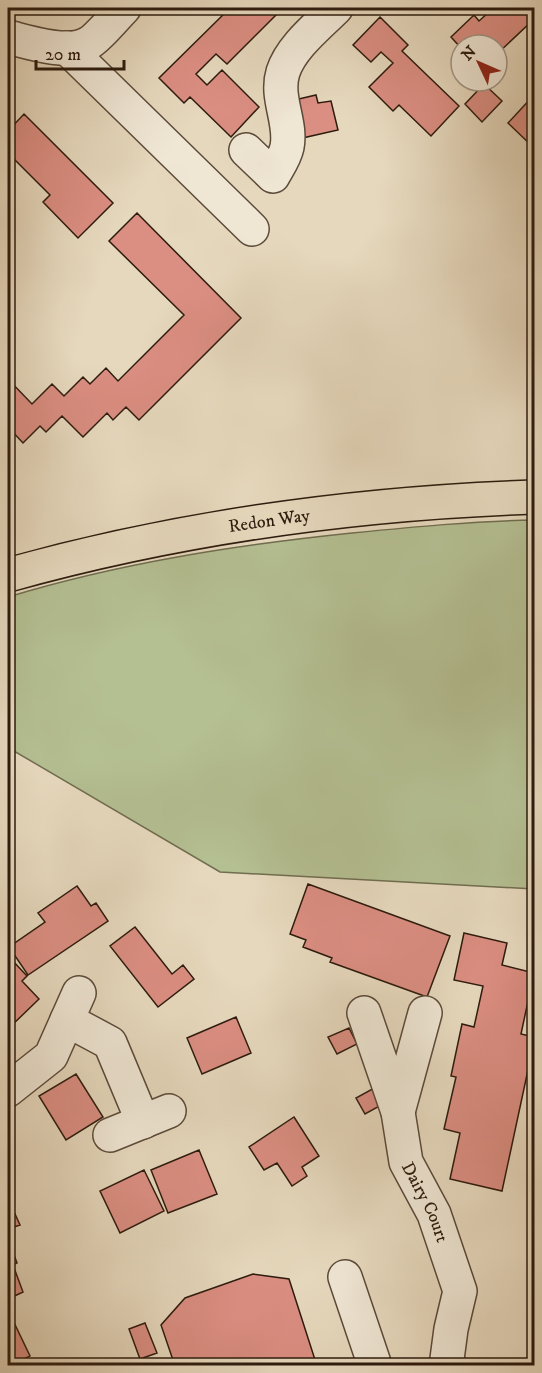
<svg xmlns="http://www.w3.org/2000/svg" width="542" height="1373" font-family="'IM FELL DW Pica',serif">
  <style>
    .green { fill: #b4bf92; stroke: #706d50; stroke-width: 1.5 }
    .building { fill: #db8e82; stroke: #2d1b0e; stroke-width: 1.5 }
    .lines { fill: none; stroke-linecap: round; stroke-linejoin: round }
    .minor-casing { stroke: #5b4a3a; stroke-width: 36 }
    .major-casing { stroke: #2d1b0e; stroke-width: 36 }
    .minor { stroke: #efe6d4; stroke-width: 33 }
    .major { stroke: #e6d8bd; stroke-width: 33 }
    .labels { text-anchor: middle; stroke-width: 4.5; stroke-linejoin: round; paint-order: stroke }
    .street-label { font-size: 18px; fill: #2d1b0e; stroke: #efe6d4 }
  </style>
  <rect width="100%" height="100%" fill="#e6d8bd"/>
  <filter id="stains"><feTurbulence type="fractalNoise" baseFrequency=".00333" numOctaves="4"/><feColorMatrix values="0 0 0 0 .2 0 0 0 0 .09 0 0 0 0 .02 0 0 0 .5 -.17"/></filter>
  <radialGradient id="worn" r=".72"><stop offset=".6" stop-color="#630" stop-opacity="0"/><stop offset="1" stop-color="#630" stop-opacity=".3"/></radialGradient>
  <path class="green" d="M534 520V889L220 872 14 751H8V597C120 563 236 545 352 533 413 527 474 521 534 520Z"/>
  <path class="building" d="M230 8H283L227 64 216 54 196 74 207 85 222 70 259 107 231 137 190 97 184 103 159 78Z
    M485 8H520L533 20 497 54V45H461V48L451 37 474 15 479 21 489 12Z
    M380 17 408 45 402 51 459 106 431 136 399 105 393 111 369 87 393 63 381 52 371 62 353 45Z
    M484 84 502 101 482 122 465 104Z
    M316 95 318 103 331 101 338 130 298 139 290 101Z
    M534 95V148L508 123Z
    M24 114 113 203 78 238 43 202 50 195 11 156 8 159V131Z
    M137 213 241 318 139 420 126 407 113 420 107 413 83 437 62 416 46 432 40 426 23 443 8 427V379L32 404 52 384 64 396 83 377 90 384 106 368 118 381 184 315 109 241Z
    M308 884 450 936 427 997 330 962 332 958 303 947 306 940 290 934Z
    M77 886 91 906 96 903 108 921 28 975 9 947 45 922 38 913Z
    M135 927 172 974 183 965 194 979 158 1007 110 946Z
    M464 933 507 943 502 965 534 973 521 1034 534 1037V1042L502 1191 450 1179 460 1133 444 1129 456 1077 451 1076 462 1024 474 1027 483 986 454 980Z
    M12 960 27 976 22 981 39 999 8 1029V964Z
    M236 1017 251 1053 202 1074 187 1038Z
    M349 1028 357 1044 337 1054 328 1037Z
    M76 1074 103 1117 66 1140 39 1096Z
    M376 1087 385 1103 365 1114 356 1098Z
    M294 1117 319 1156 302 1167 307 1176 292 1186 277 1163 264 1170 249 1147Z
    M199 1150 217 1194 168 1213 151 1170Z
    M144 1170 164 1211 120 1233 100 1191Z
    M8 1210 10 1216 15 1214 20 1225 8 1229Z
    M8 1239 17 1263 13 1265 23 1292 8 1299Z
    M253 1274 289 1279 317 1366H175L161 1325 185 1298Z
    M8 1310 30 1356 10 1366H8Z
    M145 1323 157 1353 140 1359 129 1329Z"/>
  <g class="lines">
    <defs>
      <g id="minor">
        <path d="M8 37C28 42 67 55 87 44 96 40 116 16 124 8"/>
        <path d="M67 48 252 229"/>
        <path d="M246 150 273 176C278 167 285 157 287 147 292 122 275 98 283 72 291 47 318 26 336 8"/>
        <path id="s1" d="M364 1013 398 1112 406 1162 434 1214 460 1291 451 1329 447 1359 450 1366"/>
        <path d="M67 1020 110 1043 143 1122"/>
        <path d="M8 1090 51 1056 79 993"/>
        <path d="M398 1112 425 1013"/>
        <path d="M110 1135 169 1111"/>
        <path d="M345 1277 375 1366"/>
      </g>
      <g id="major">
        <path id="s2" d="M8 575C180 527 356 503 534 497"/>
      </g>
    </defs>
    <use href="#minor" class="minor-casing"/>
    <use href="#major" class="major-casing"/>
    <use href="#minor" class="minor"/>
    <use href="#major" class="major"/>
  </g>
  <g class="labels">
    <g class="street-label">
      <text dy="6" stroke="none"><textPath href="#s2" startOffset="267">Redon Way</textPath></text>
      <text dy="6" stroke="none"><textPath href="#s1" startOffset="200">Dairy Court</textPath></text>
    </g>
  </g>
  <rect width="542" height="1373" fill="none" stroke="#e6d8bd" stroke-width="30"/>
  <rect x="9" y="9" width="524" height="1355" fill="none" stroke="#2d1b0e" stroke-width="3"/>
  <rect x="15" y="15" width="512" height="1343" fill="none" stroke="#2d1b0e" stroke-width="1.5"/>
  <g transform="translate(479 63) rotate(314)"><circle r="28" fill="#efe6d4" stroke="#a19585" stroke-width="1.5"/>
  <path d="M0-4.5L10 22L0 15L-10 22Z" fill="#8f2418"/>
  <text y="-9" font-size="16" font-weight="bold" text-anchor="middle" fill="#2d1b0e">N</text>
  </g>
  <path d="M36 60v9h88v-9" fill="none" stroke="#2d1b0e" stroke-width="3"/>
  <text x="45" y="60" font-size="18" fill="#2d1b0e" stroke="#efe6d4" stroke-width="4.5" paint-order="stroke">20 m</text>
  <rect width="100%" height="100%" filter="url(#stains)"/>
  <rect width="100%" height="100%" fill="url(#worn)"/>
</svg>
